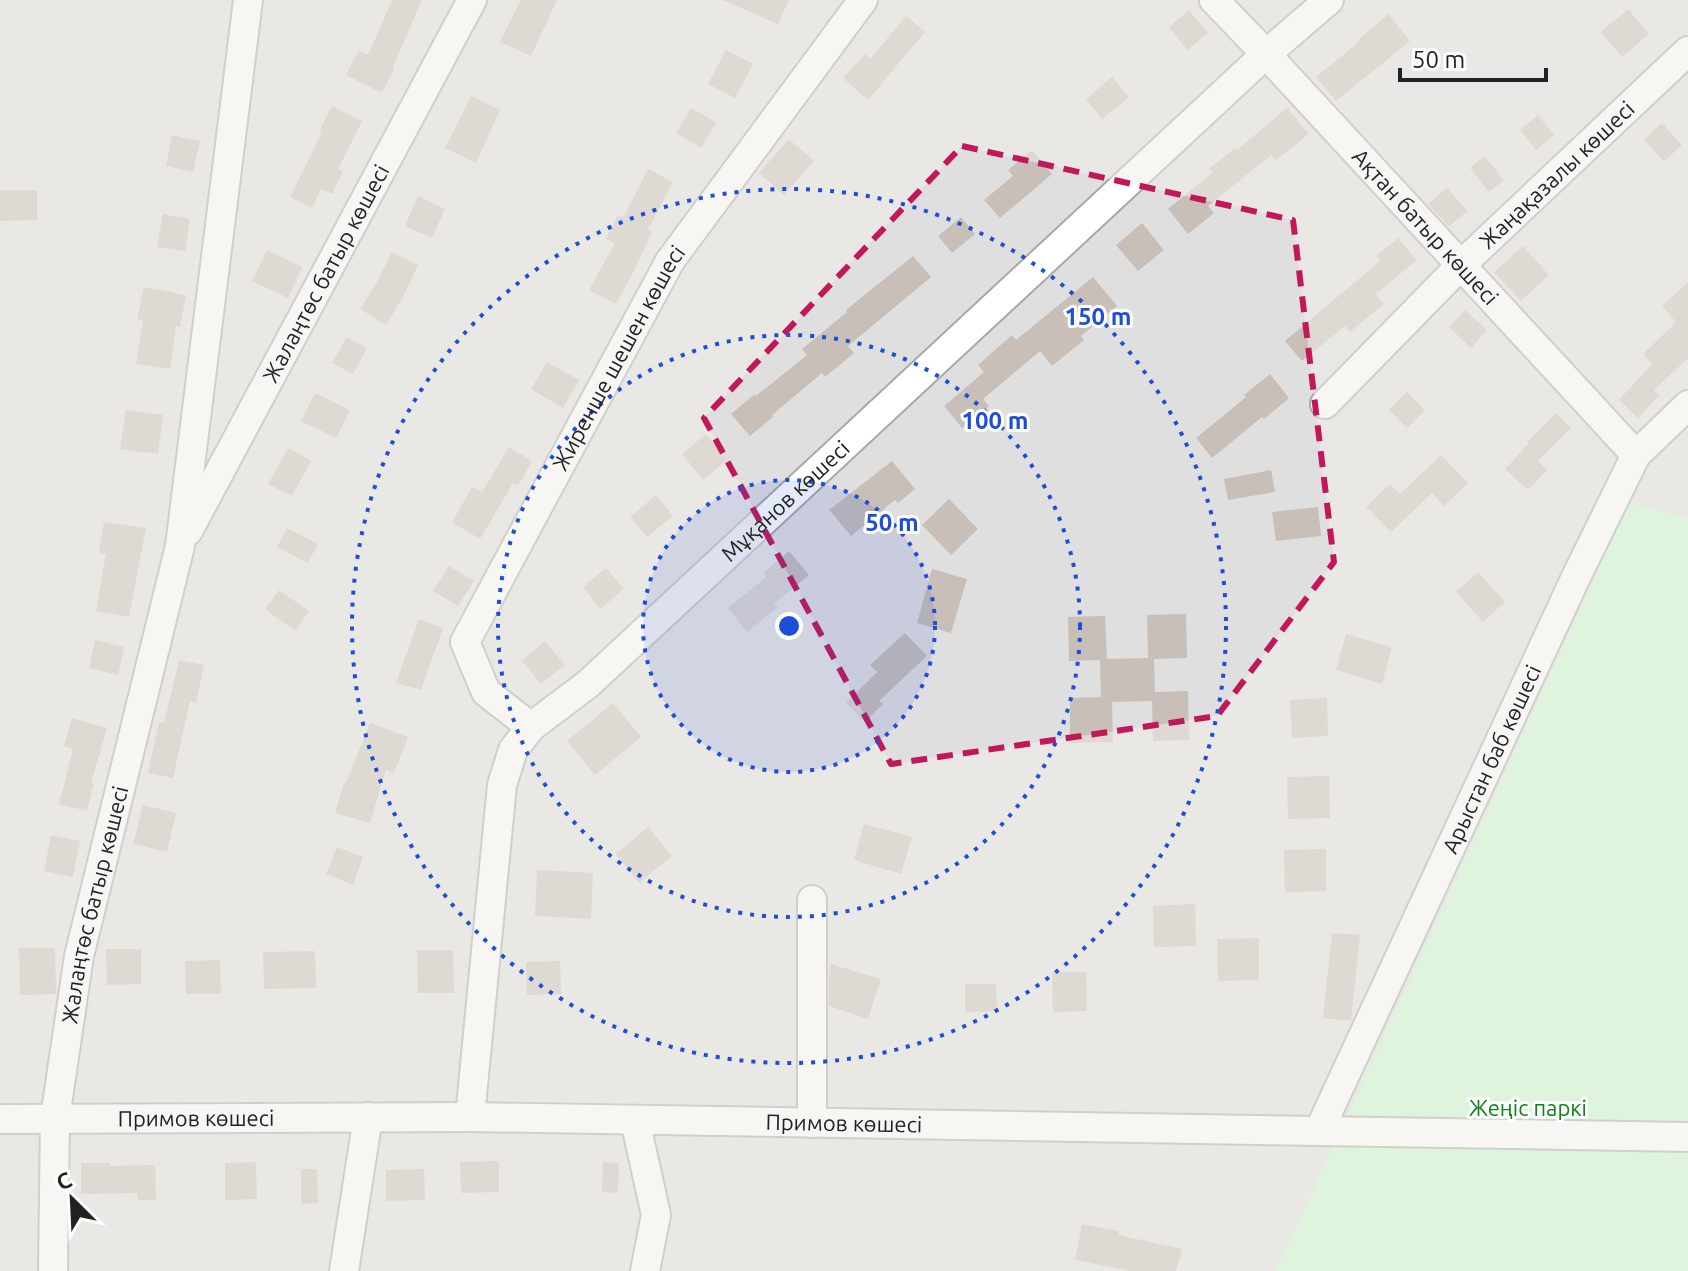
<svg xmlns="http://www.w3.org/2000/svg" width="1688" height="1271" font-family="Ubuntu,sans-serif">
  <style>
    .residential { fill: #e0dfdf }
    .park { fill: #c8facc }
    .building { fill: #c7bfb8 }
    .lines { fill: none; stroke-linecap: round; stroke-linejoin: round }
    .minor-casing { stroke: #a9a9a9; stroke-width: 32 }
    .minor { stroke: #fff; stroke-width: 28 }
    .marked { fill: none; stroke: #c2185b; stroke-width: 6; stroke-dasharray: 16 10; stroke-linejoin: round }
    .ring { fill: none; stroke: #1d4ed8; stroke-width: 4; stroke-dasharray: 4 8 }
    .labels { text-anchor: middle; stroke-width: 6; stroke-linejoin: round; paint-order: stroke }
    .street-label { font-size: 22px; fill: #222; stroke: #fff }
    .park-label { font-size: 22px; fill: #0c8416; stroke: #fff }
    .centre { fill: #1d4ed8; stroke: #fff; stroke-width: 4 }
    .ring-label { font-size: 24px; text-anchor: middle; font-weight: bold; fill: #1d4ed8; stroke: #fff; stroke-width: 6; stroke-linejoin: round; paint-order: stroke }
  </style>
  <rect width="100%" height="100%" fill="#f2efe9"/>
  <path class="residential" d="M0 0H1688V1271H0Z"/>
  <path class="park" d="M1629 503 1688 519V1271H1276Z"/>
  <path class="building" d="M392 0H422L393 67 394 68 382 93 346 75 359 50 368 55Z
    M521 0H557L531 56 500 42Z
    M722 0H789L778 24Z
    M1628 9 1649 34 1622 57 1601 32Z
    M1189 10 1208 33 1187 50 1169 27Z
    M1388 14 1410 41 1336 101 1316 77 1359 42 1358 40Z
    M906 16 925 32 868 100 843 78 865 54 870 59Z
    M726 50 753 64 735 98 708 84Z
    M1112 77 1129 97 1102 119 1086 99Z
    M471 96 500 110 476 163 445 148Z
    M332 106 362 121 338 169 343 171 332 194 321 189 312 208 290 197 322 132 319 131Z
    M691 108 716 122 701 148 676 133Z
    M1287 108 1309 134 1276 160 1271 155 1208 206 1214 213 1188 234 1168 209 1213 172 1210 168 1235 148 1237 150Z
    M1538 115 1554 135 1536 150 1520 130Z
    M1662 123 1682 145 1664 162 1644 140Z
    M172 135 200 141 193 172 166 166Z
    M789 139 814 161 784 195 759 173Z
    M1032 150 1052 174 1000 218 984 200 1013 176 1008 170Z
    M1484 156 1504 180 1489 192 1470 168Z
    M648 169 673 182 648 230 652 232 634 271 616 304 589 290 615 243 606 239 618 215 623 218Z
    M1447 188 1467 211 1449 227 1428 204Z
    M0 190H37V220L0 221Z
    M418 196 445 209 432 238 405 226Z
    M163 214 190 219 185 251 157 247Z
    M961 217 975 234 952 253 938 236Z
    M1142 223 1164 250 1138 271 1116 245Z
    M1398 238 1417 260 1376 294 1384 304 1350 332 1345 326 1302 361 1285 341 1380 261 1376 256Z
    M1523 246 1549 275 1521 301 1494 272Z
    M267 250 302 267 288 298 252 281Z
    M392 252 418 265 402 299 386 325 360 309 376 284Z
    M913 256 931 277 848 346 854 353 825 377 822 373 772 415 773 417 750 436 731 414 755 394 756 396 807 355 802 349 847 312 846 310Z
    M1093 277 1117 306 1081 336 1084 340 1052 366 1040 351 983 399 989 406 962 428 944 406 984 372 978 365 1012 335 1016 340Z
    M1688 282V358L1654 390 1659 395 1638 418 1619 400 1652 364 1643 354 1676 322 1662 306Z
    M144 287 186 295 180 327 176 326 170 369 136 364 143 320 137 319Z
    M1465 310 1487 330 1471 348 1449 327Z
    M347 337 367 348 353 374 332 363Z
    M547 362 579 380 563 408 531 389Z
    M1270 374 1289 398 1264 419 1262 417 1212 458 1196 438 1246 397 1244 395Z
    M1407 392 1425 410 1407 428 1389 410Z
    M315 393 350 410 336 438 301 421Z
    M126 410 163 415 158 454 120 449Z
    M1556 413 1571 428 1538 461 1547 470 1528 490 1505 469 1529 443 1527 442Z
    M706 434 727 460 703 480 682 454Z
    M509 447 532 461 518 486 513 483 480 539 452 522 472 487 482 492Z
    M288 448 311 461 292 496 268 484Z
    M1441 455 1468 483 1444 506 1432 493 1391 532 1366 507 1390 484 1400 494Z
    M892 461 915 489 898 503 895 500 851 536 829 510Z
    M1271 470 1275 492 1228 500 1224 479Z
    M656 495 673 516 647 537 630 517Z
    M949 499 978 529 951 555 922 525Z
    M1318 507 1321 536 1276 541 1272 512Z
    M104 522 146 528 129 617 96 611 106 554 99 552Z
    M287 528 318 544 308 563 277 547Z
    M789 551 809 575 774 604 777 608 747 632 728 608 766 577 763 573Z
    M449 566 474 581 458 606 433 591Z
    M606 568 624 589 600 609 583 587Z
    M932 569 967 579 951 633 917 623Z
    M1478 572 1505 602 1483 622 1456 592Z
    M279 590 309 611 295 631 265 609Z
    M1186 614 1187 658 1154 659 1155 692 1188 691 1189 740 1153 741 1152 701 1112 702 1113 742 1070 743V698L1101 697 1100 660 1069 661 1068 617 1105 616 1107 659 1148 658 1147 615Z
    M419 619 443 628 421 690 396 683Z
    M905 633 927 656 879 701 883 704 865 722 846 703 877 672 870 665Z
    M1346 634 1392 647 1382 684 1336 670Z
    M95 640 124 647 118 675 89 668Z
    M545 641 565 665 541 684 522 661Z
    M179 660 204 665 196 703 190 701 173 778 148 773 159 722 164 723Z
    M1327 698 1328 736 1292 738 1290 700Z
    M613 703 641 737 595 775 567 741Z
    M72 718 107 728 91 783H94L87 811 59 804 73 749 64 746Z
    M370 723 408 737 394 773 386 770 370 823 335 813 344 783H346Z
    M1329 776 1330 818 1288 819 1287 777Z
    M143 805 176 813 167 852 133 844Z
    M864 824 912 837 901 874 854 860Z
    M648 827 672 856 639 883 616 854Z
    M51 835 80 841 73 877 44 871Z
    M337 847 363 857 353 885 326 874Z
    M1326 849V891L1285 892 1284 850Z
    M537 870 593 873 591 919 535 916Z
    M1195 904 1196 946 1154 947 1153 906Z
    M1332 933 1360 935 1351 1021 1323 1018Z
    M1259 938V980L1218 981 1217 939Z
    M19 948H55L56 994 20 995Z
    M106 949H141V984L107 985Z
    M417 950H453L454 993H418Z
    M315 951 316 988 264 989 263 952Z
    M220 960 221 994H186L185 961Z
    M560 961 561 994 527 995 526 962Z
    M831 964 881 979 868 1019 829 1006V972Z
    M1052 972H1086L1087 1011 1053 1012Z
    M965 984H996L997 1011 965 1012Z
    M499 1161V1192L461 1193 460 1162Z
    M256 1162 257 1199 225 1200V1163Z
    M603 1162 619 1163 618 1193 602 1192Z
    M81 1163H110V1166L155 1165 156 1200H138L137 1193 81 1194Z
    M301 1169H317L318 1203 301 1204Z
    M424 1169 425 1200 386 1201V1170Z
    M1082 1224 1119 1231V1235L1182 1249 1176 1271H1130L1075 1260Z"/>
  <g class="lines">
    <defs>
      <g id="minor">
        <path id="s1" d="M1214 0 1266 54 1636 455"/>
        <path id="s2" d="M1325 404 1461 265 1688 51"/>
        <path id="s3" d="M188 531 472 0"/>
        <path id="s4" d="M531 727 486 692 465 642 670 261 863 0"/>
        <path id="s5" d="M470 1117 502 785 513 750 531 727 588 684 1266 54 1329 0"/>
        <path id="s6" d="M0 1119 470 1117 1688 1137"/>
        <path d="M635 1120 656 1215 645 1271"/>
        <path d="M812 1123V900"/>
        <path id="s7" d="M1319 1131 1576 577 1636 455 1688 405"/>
        <path id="s8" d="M53 1271 55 1118 79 956 180 546 248 0"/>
        <path d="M344 1271 368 1117"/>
      </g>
    </defs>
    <use href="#minor" class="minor-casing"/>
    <use href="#minor" class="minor"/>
  </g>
  <path d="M0 0H1688V1271H0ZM962 146 1293 220 1334 562 1217 716 891 764 704 418Z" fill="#f2efe9" fill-opacity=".55" fill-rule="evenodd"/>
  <path class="marked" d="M962 146 1293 220 1334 562 1217 716 891 764 704 418Z"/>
  <circle cx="789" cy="626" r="146" fill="#1d4ed8" fill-opacity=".12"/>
  <g class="ring">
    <circle cx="789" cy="626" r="146"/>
    <circle cx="789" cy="626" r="291"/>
    <circle cx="789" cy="626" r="437"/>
  </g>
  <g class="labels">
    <g class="street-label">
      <text dy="8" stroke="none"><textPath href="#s2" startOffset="326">Жаңақазалы көшесі</textPath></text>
      <text dy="8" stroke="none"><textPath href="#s1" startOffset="310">Ақтан батыр көшесі</textPath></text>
      <text dy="8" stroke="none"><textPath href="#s3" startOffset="292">Жалаңтөс батыр көшесі</textPath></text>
      <text dy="8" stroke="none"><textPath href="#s4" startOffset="434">Жиренше шешен көшесі</textPath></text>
      <text dy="8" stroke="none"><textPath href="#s5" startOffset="740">Мұқанов көшесі</textPath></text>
      <text dy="8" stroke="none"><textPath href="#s7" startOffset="410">Арыстан баб көшесі</textPath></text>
      <text dy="8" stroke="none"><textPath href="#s8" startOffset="370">Жалаңтөс батыр көшесі</textPath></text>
      <text dy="8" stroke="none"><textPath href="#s6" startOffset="196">Примов көшесі</textPath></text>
      <text dy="8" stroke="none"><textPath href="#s6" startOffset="844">Примов көшесі</textPath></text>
    </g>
    <g class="park-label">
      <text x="1528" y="1116">Жеңіс паркі</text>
    </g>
  </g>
  <circle cx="789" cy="626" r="12" class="centre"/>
  <g class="ring-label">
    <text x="1098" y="325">150 m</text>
    <text x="995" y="429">100 m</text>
    <text x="892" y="531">50 m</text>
  </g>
  <g transform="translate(72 1199) rotate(336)" stroke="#ffffff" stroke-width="6" paint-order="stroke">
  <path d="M0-6L14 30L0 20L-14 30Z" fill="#222222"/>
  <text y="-12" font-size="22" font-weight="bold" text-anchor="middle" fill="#222222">С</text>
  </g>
  <path d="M1400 68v12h146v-12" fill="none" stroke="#222222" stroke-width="4"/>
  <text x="1412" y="68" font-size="24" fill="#222222" stroke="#ffffff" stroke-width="6" paint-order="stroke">50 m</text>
</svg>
